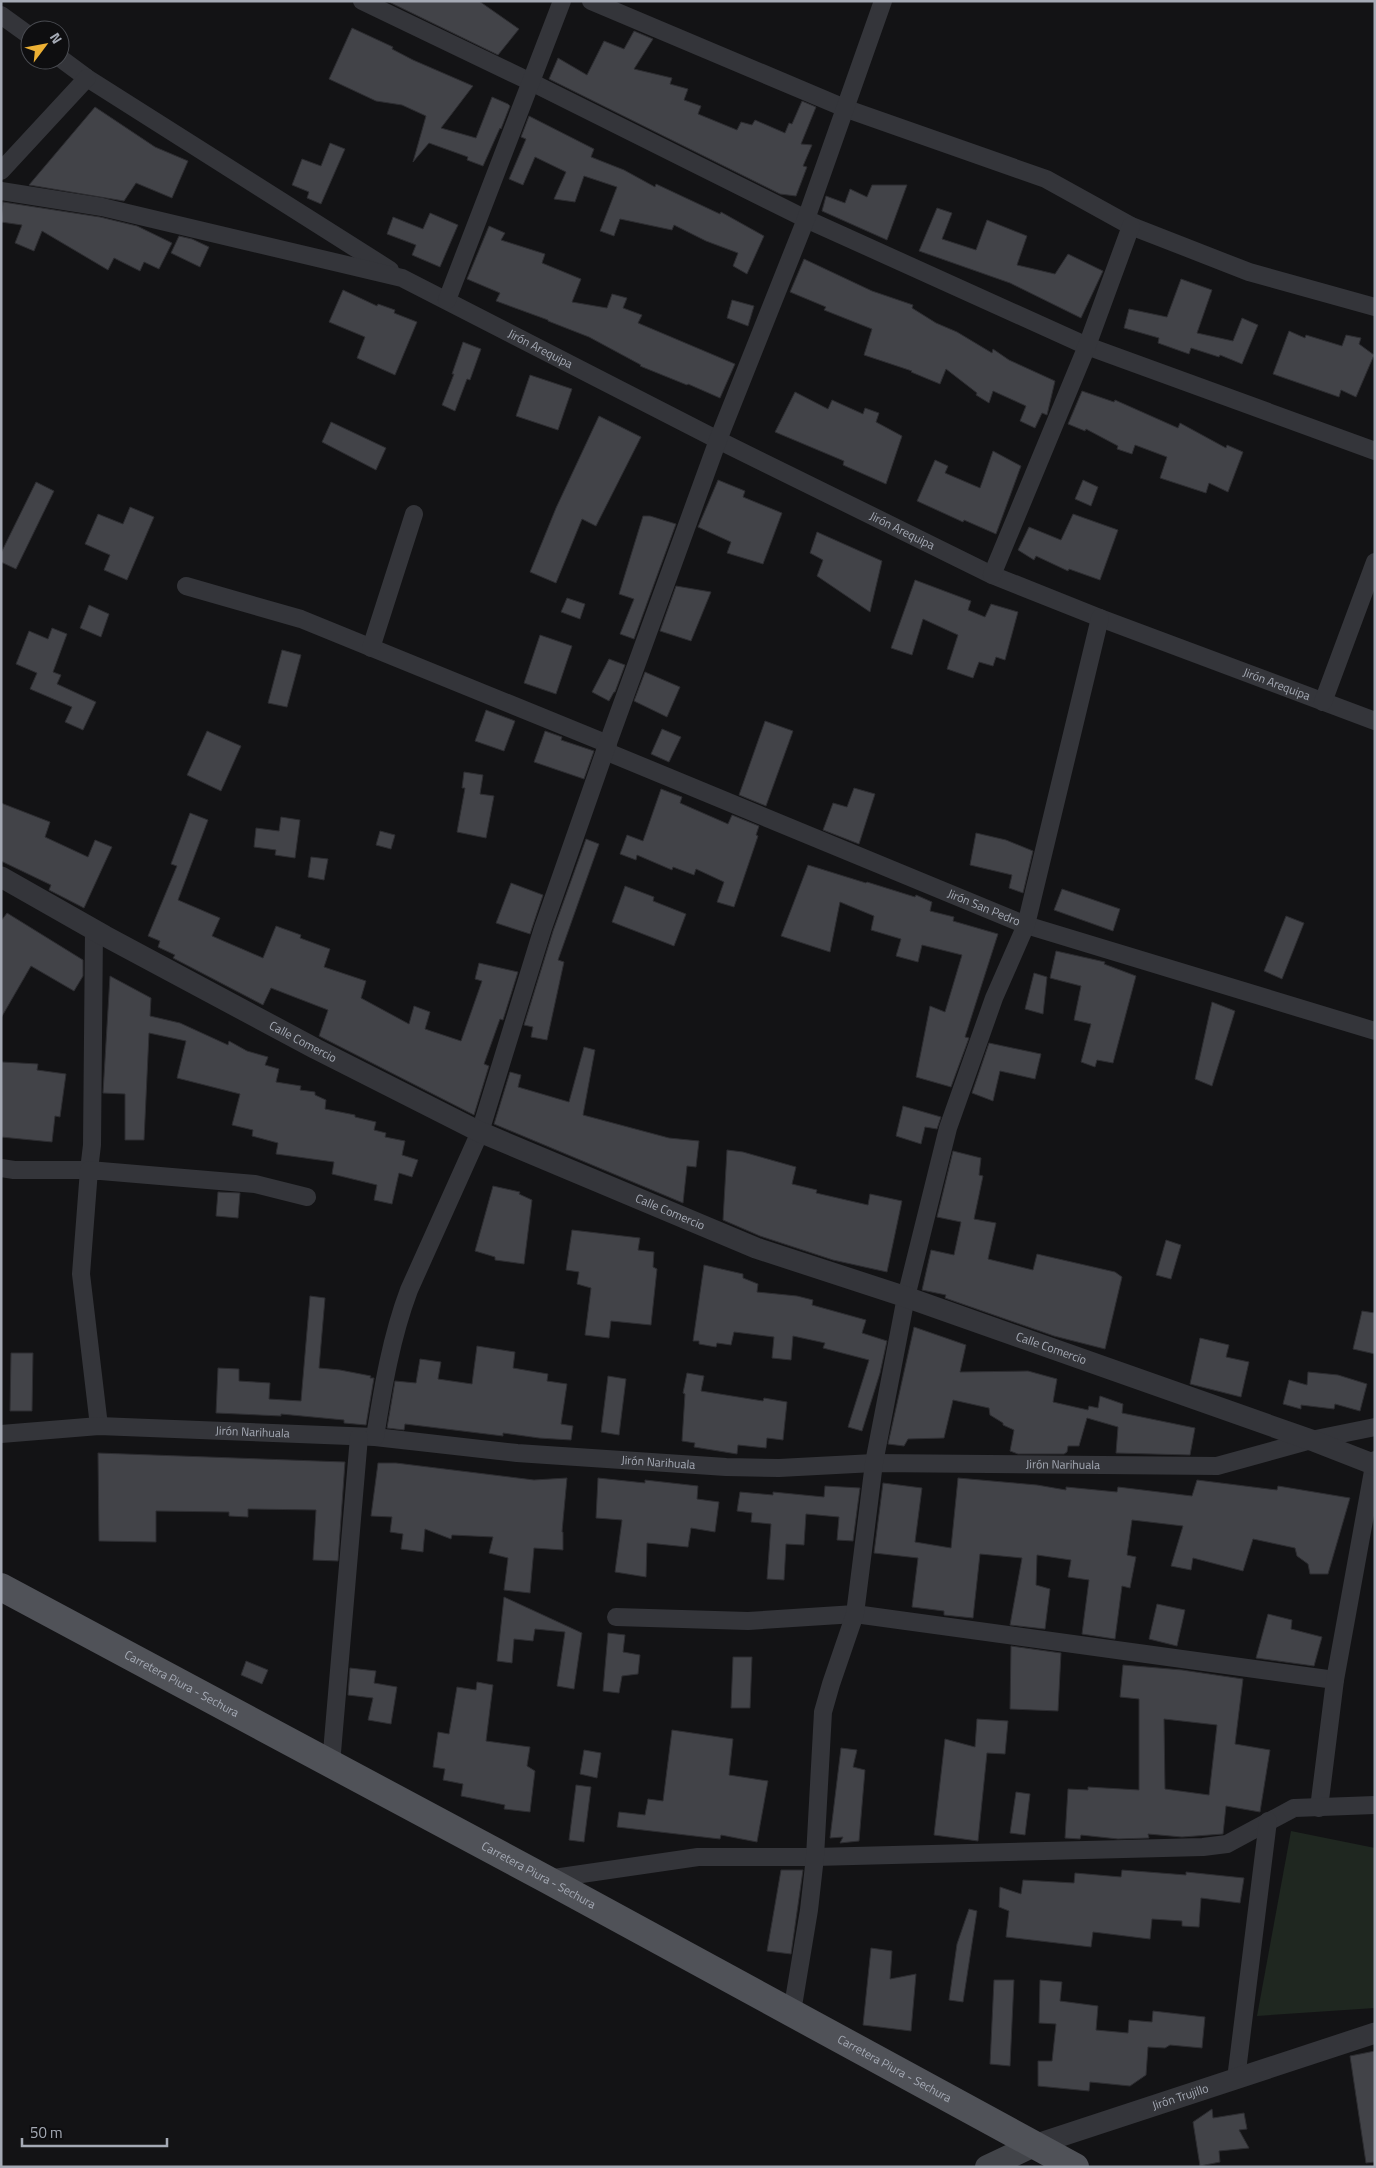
<svg xmlns="http://www.w3.org/2000/svg" width="1376" height="2168" font-family="'Titillium Web',sans-serif">
  <style>
    .green { fill: #1f2720 }
    .building { fill: #424348; stroke: #2d2d31; fill-rule: evenodd }
    .lines { fill: none; stroke-linecap: round; stroke-linejoin: round }
    .minor { stroke: #34353a; stroke-width: 18 }
    .tertiary { stroke: #34353a; stroke-width: 21 }
    .secondary { stroke: #424449; stroke-width: 24 }
    .primary { stroke: #505258; stroke-width: 28 }
    .labels { text-anchor: middle; stroke-width: 4; stroke-linejoin: round; paint-order: stroke }
    .street-label { font-size: 12px; fill: #a5aab5; stroke: #0e0e10 }
  </style>
  <rect width="100%" height="100%" fill="#131315"/>
  <path class="green" d="M1291 1831 1375 1848V2008L1257 2016Z"/>
  <path class="building" d="M387 1H479L519 29 498 55Z
    M352 28 393 47 392 49 413 60 473 86 441 128 476 138 492 97 508 104 510 106 501 129 500 128 483 166 467 160 468 157 429 143 413 162 426 116 402 105 376 101 329 79Z
    M634 31 653 39 634 69 672 78 670 84 688 89 684 100 701 106 698 114 737 130 741 122 752 125 755 120 785 133 789 123 792 124 802 101 816 107 801 144 812 145 803 166 807 167 796 196 780 194 549 79 558 58 587 75 604 41 624 49Z
    M95 107 155 147 188 161 172 198 136 183 124 201 29 185Z
    M529 116 594 149 591 157 624 170 655 187 656 184 720 214 721 212 764 236 747 274 733 266 738 253 706 241 674 225 672 230 620 219 614 236 600 231 617 187 584 176 575 202 554 199 566 172 535 157 523 185 509 179 526 139 521 137Z
    M330 143 345 149 321 204 307 198 309 192 292 185 302 159 321 166Z
    M872 185H907L887 240 822 211 826 196 845 203 850 189 867 197Z
    M3 202 100 217 137 226 172 243 159 269 144 262 140 271 114 258 108 270 42 231 34 251 15 243 22 225 1 222Z
    M937 208 952 213 942 239 976 250 987 220 1027 236 1017 265 1055 274 1068 254 1103 271 1081 318 1010 283 919 251Z
    M430 213 458 225 440 267 412 255 416 245 387 234 393 217 423 229Z
    M489 226 505 233 501 240 545 254 542 263 581 279 572 302 607 308 612 294 627 298 623 308 642 315 638 323 735 364 720 398 688 384 687 385 640 366 641 365 589 337 548 321V320L496 301 500 293 467 279Z
    M179 236 192 239 209 247 200 267 171 253Z
    M804 259 872 291 913 305 912 308 936 323 957 332 992 353 993 349 1009 360 1055 381 1047 415 1042 413 1035 428 1020 421 1026 406 993 391 989 403 976 395 977 393 946 369 940 384 911 372 912 371 864 355 872 329 824 310 826 307 790 292Z
    M1181 279 1212 290 1197 333 1233 341 1242 318 1258 325 1242 364 1220 355 1219 357 1191 348 1189 354 1158 343 1159 338 1124 328 1129 309 1167 317Z
    M343 290 377 306 378 304 395 310 394 313 417 322 395 375 357 358 365 337 329 322Z
    M732 300 754 306 748 326 727 318Z
    M1289 331 1305 338 1306 335 1342 346 1346 335 1361 338 1359 344 1374 355 1356 397 1341 390 1339 397 1273 374Z
    M463 342 481 349 470 380 467 379 455 411 442 405 454 374H452Z
    M530 375 572 389 558 430 516 416Z
    M1082 391 1114 402 1115 400 1178 428 1180 423 1226 448 1227 445 1243 452 1228 492 1209 483 1206 493 1160 478 1167 457 1135 445 1132 454 1117 449 1118 446 1086 429 1085 431 1068 424Z
    M795 392 828 409 832 400 863 414 865 408 879 413 876 422 902 436 886 484 843 465 844 461 775 432Z
    M599 416 641 437 596 526 582 519 556 583 530 572 556 508Z
    M331 422 386 448 376 470 322 442Z
    M993 451 1021 466 996 534 964 520 963 522 917 501 935 460 948 466 945 473 980 488Z
    M718 480 745 491 743 497 782 513 763 564 727 553 731 542 698 527Z
    M1083 480 1098 487 1091 506 1075 499Z
    M36 482 54 491 16 569 1 562V553Z
    M130 507 154 517 127 580 104 570 110 555 85 544 98 514 123 524Z
    M1073 514 1118 530 1100 580 1069 569 1068 571 1036 556 1034 560 1018 550 1029 527 1061 540Z
    M643 516H650L676 524 634 639 620 634 634 599 619 594Z
    M817 532 882 561 870 612 817 576 823 560 810 553Z
    M915 580 971 601 968 610 985 617 991 604 1018 612 1005 660 996 657 993 666 979 662 973 678 947 669 958 635 923 619 912 655 891 648Z
    M676 586 711 592 691 641 660 631Z
    M567 598 585 604 580 619 561 612Z
    M89 605 109 614 101 637 80 628Z
    M52 628 67 634 53 672 61 675 57 684 96 702 83 730 65 722 72 707 30 689 37 673 16 664 29 631 48 639Z
    M540 635 572 646 556 694 524 683Z
    M282 650 301 655 287 707 268 703Z
    M609 659 625 665 615 692H614L609 701 592 692Z
    M645 672 680 687 667 717 634 701Z
    M486 710 515 721 504 751 475 741Z
    M765 721 793 731 766 806 739 795Z
    M662 729 681 737 669 762 651 754Z
    M207 731 241 746 221 791 187 775Z
    M545 731 562 737 561 740 594 751 584 779 534 762Z
    M464 772 483 775 480 794 494 796 486 838 457 832 465 788H462Z
    M854 788 875 794 859 844 823 830 833 803 847 807Z
    M661 789 682 797 680 803 728 824 732 815 759 826 756 835 758 836 734 907 717 902 724 882 696 869 694 875 673 867 672 870 637 855 636 860 620 854 627 835 643 841Z
    M1 803 50 822 45 837 88 857 95 840 112 847 84 908 49 890 51 885 1 861Z
    M190 813 208 820 178 900 220 918 212 936 263 958 276 926 301 935 300 938 330 949 324 967 366 981 361 998 409 1024 414 1006 430 1012 425 1029 461 1041 482 981 475 979 479 963 518 972 503 1020 500 1019 484 1064 489 1066 474 1115 319 1036 328 1010 271 988 263 1005 173 958 175 955 158 947 160 941 148 936 177 866 171 864Z
    M281 817 300 820 295 858 275 855 276 850 254 847 256 828 279 831Z
    M380 831 395 835 391 849 376 845Z
    M976 833 1006 840 1033 851 1023 893 1009 888 1012 875 970 865Z
    M586 839 599 844 558 960 564 962 547 1040 531 1037 533 1027 524 1025 553 931Z
    M311 857 328 859 324 880 308 877Z
    M808 865 866 883 867 882 915 897 916 895 932 902 930 911 954 917 953 921 998 934 965 1037 969 1038 951 1087 916 1077 930 1006 945 1012 962 955 922 945 918 962 896 956 901 939 871 930 874 916 840 902 830 952 781 936Z
    M511 883 543 895 530 934 496 923Z
    M625 886 654 897 653 901 686 914 674 946 612 922Z
    M1062 889 1120 909 1113 931 1054 910Z
    M7 913 83 960V976L74 991 31 966 1 1018V921Z
    M1286 916 1304 923 1282 979 1264 971Z
    M1056 951 1105 962 1104 964 1136 976 1113 1063 1097 1060 1095 1067 1081 1062 1091 1024 1074 1020 1081 986 1050 978Z
    M1034 973 1047 977 1043 1014 1025 1009Z
    M110 976 151 998 150 1016 180 1023 228 1045 229 1041 247 1051 268 1057 265 1065 279 1069 276 1082 301 1086 300 1090 315 1092V1095L326 1100 325 1109 355 1115V1117L376 1122 374 1130 386 1133 385 1137 405 1141 402 1155 418 1160 412 1177 399 1173 392 1204 374 1200 377 1185 332 1174 334 1162 276 1154 278 1143 252 1136 253 1130 232 1125 240 1094 177 1078 186 1041 149 1033 144 1140H125V1094L103 1093Z
    M1212 1002 1235 1011 1212 1086 1195 1079Z
    M989 1043 1041 1054 1035 1079 1000 1071 993 1101 972 1093Z
    M584 1047 595 1050 583 1115 669 1138 699 1141 696 1167 687 1166 683 1203 494 1124 510 1072 521 1075 518 1087 569 1102Z
    M2 1062 38 1064 37 1070 66 1074 60 1117 55 1116 52 1142 1 1137Z
    M903 1106 941 1117 937 1129 925 1127 921 1144 896 1136Z
    M727 1150 743 1152 796 1167 792 1184 817 1190 816 1193 868 1205 870 1194 902 1201 887 1272 833 1260 760 1236 723 1220Z
    M953 1151 981 1158 979 1175 983 1176 974 1219 996 1223 988 1259 1033 1270 1037 1254 1115 1272 1122 1277 1105 1349 1054 1336 945 1298 946 1295 922 1290 931 1250 954 1255 961 1222 937 1217Z
    M493 1186 520 1192 519 1194 532 1200 524 1264 495 1260V1257L475 1251Z
    M218 1192 240 1193 238 1218 216 1216Z
    M572 1230 640 1238 638 1250 654 1252 653 1267 657 1269 651 1325 611 1321 609 1338 585 1335 591 1288 577 1284 579 1272 566 1270Z
    M1166 1240 1181 1245 1171 1279 1156 1275Z
    M704 1265 743 1274V1278L758 1284 757 1292 797 1296 813 1300 812 1305 866 1320 862 1333 887 1341 880 1373 862 1431 848 1427 869 1360 823 1348 825 1343 793 1336 791 1360 772 1358 774 1337 734 1332 731 1345 717 1343 716 1347 699 1344V1341H693Z
    M310 1296 325 1298 319 1368 340 1370 371 1376 370 1378H374L366 1425 344 1423V1420L281 1414V1416L216 1413 218 1368 239 1369V1381L270 1383 269 1399 301 1401Z
    M1362 1311 1375 1313V1354L1353 1349Z
    M914 1327 966 1345 960 1372 1028 1371 1057 1379 1053 1402 1088 1410 1089 1406 1098 1408 1100 1396 1123 1404 1122 1413 1195 1428 1190 1455 1116 1453 1118 1427 1087 1418 1079 1446H1068L1067 1452 1064 1454H1018L1010 1451 1014 1430 1003 1425V1423L990 1415 989 1408 953 1400 944 1438 908 1439 904 1446 888 1444Z
    M1200 1338 1229 1345 1226 1357 1249 1362 1241 1397 1190 1384Z
    M477 1346 515 1352 513 1368 548 1374 547 1381 567 1384 561 1424 573 1426 571 1440 539 1438 503 1433V1436L405 1424 404 1430 387 1428 395 1381 416 1383 420 1359 441 1362 438 1379 472 1384Z
    M11 1353H33L32 1411H10Z
    M1308 1372 1338 1375 1367 1384 1360 1411 1335 1404 1334 1409 1301 1405V1409L1283 1404 1289 1380 1307 1385Z
    M687 1373 704 1376 701 1391 763 1401 764 1398 787 1402 783 1440 767 1438 766 1448 738 1445 737 1454 694 1447 695 1443 682 1441 685 1394 683 1393Z
    M608 1376 626 1379 619 1435 601 1432Z
    M98 1453 345 1462 338 1561 313 1560 316 1510 248 1509V1517L229 1516V1512L156 1511V1542L99 1541Z
    M378 1463H396L534 1480 567 1478 562 1532H563V1550L534 1548 530 1593 504 1590 508 1558 489 1553 493 1537 452 1535 451 1539 425 1529 423 1552 401 1549 403 1534 390 1532 392 1517 371 1516Z
    M598 1478 645 1483V1480L698 1486 697 1499 719 1502 715 1532 691 1528 688 1547 647 1543 646 1577 615 1572 622 1520 596 1518Z
    M958 1478 1037 1485 1066 1490V1487L1117 1492 1118 1487 1192 1496 1197 1480 1277 1490 1278 1486 1350 1498 1328 1574H1310L1308 1564 1297 1556 1295 1548 1253 1539 1243 1571 1193 1558 1191 1570 1171 1566 1183 1526 1132 1520 1127 1555 1136 1557 1130 1588 1122 1586 1115 1639 1082 1634 1089 1580 1068 1577 1071 1560 1037 1555 1036 1585 1050 1589 1045 1629 1010 1625 1022 1558 980 1554 973 1618 944 1615V1611L912 1607 918 1558 874 1553 883 1483 922 1488 915 1542 951 1548Z
    M825 1486 860 1488 853 1541 837 1540 839 1517 806 1514 804 1545 786 1544 784 1580 767 1579 771 1524 751 1522 752 1513 737 1511 740 1492 773 1495V1492L824 1497Z
    M504 1597 582 1633 574 1689 557 1686 565 1632 535 1629 533 1641 514 1639 512 1663 497 1661Z
    M1157 1604 1185 1610 1177 1646 1149 1639Z
    M1268 1614 1292 1620 1291 1629 1322 1637 1314 1666 1256 1658Z
    M608 1633 625 1635 623 1652 640 1655 638 1674 622 1676 619 1693 603 1691Z
    M1011 1646 1061 1653 1058 1711 1010 1709Z
    M733 1657H752L750 1708H731Z
    M246 1661 268 1670 262 1684 241 1675Z
    M1123 1665 1182 1670 1243 1679 1235 1744 1270 1750 1260 1812 1226 1806 1223 1834 1182 1837 1148 1834 1149 1838 1118 1839 1081 1835 1080 1839 1065 1838 1068 1789 1088 1790V1787L1139 1790V1699L1120 1697ZM1164 1719 1217 1725 1209 1795 1165 1789Z
    M350 1668 376 1671 374 1683 397 1687 391 1724 368 1720 373 1698 348 1695Z
    M477 1682 493 1685 486 1741 530 1747 527 1766 535 1771 530 1812 504 1809 505 1805 461 1796 463 1784 443 1780 445 1769 433 1767 438 1732 449 1734 457 1687 476 1690Z
    M977 1719 1008 1721 1005 1754 987 1753 978 1841 934 1835 945 1739 975 1747Z
    M672 1730 733 1739 729 1775 768 1781 757 1842 721 1835 720 1839 617 1827 619 1812 645 1815 648 1799 663 1801Z
    M841 1748 857 1750 853 1767 865 1770 859 1841 840 1843 843 1837 830 1838Z
    M584 1750 601 1753 597 1778 580 1774Z
    M576 1785 591 1787 584 1842 569 1840Z
    M1016 1792 1030 1794 1025 1835 1010 1833Z
    M781 1870H803L791 1954 767 1951Z
    M1122 1870 1186 1875V1872L1244 1878 1240 1903 1201 1898 1199 1927 1182 1926V1921L1152 1919 1150 1939 1093 1932 1091 1947 1006 1937 1009 1911 999 1907 1000 1887 1021 1894 1023 1880 1074 1883 1075 1873 1121 1877Z
    M969 1909 977 1911 963 2002 949 2000 957 1944Z
    M871 1948 892 1951 890 1979 916 1974 911 2031 863 2025Z
    M994 1980H1014L1010 2066 990 2064Z
    M1040 1980 1062 1982 1060 2001 1098 2006 1096 2030 1128 2033 1129 2020 1152 2022 1153 2011 1205 2017 1202 2048 1170 2045 1165 2048 1148 2047 1146 2075 1130 2086 1090 2082 1089 2091 1038 2086V2061H1052L1056 2024 1039 2023Z
    M1375 2051V2162L1366 2163 1350 2056Z
    M1212 2109 1213 2118 1244 2113 1247 2129 1239 2130 1249 2148 1219 2151 1220 2162 1200 2166 1193 2122Z"/>
  <g class="lines">
    <g class="minor">
      <path d="M362 1 531 82 806 219 1087 346 1375 451"/>
      <path d="M591 1 847 109 1046 179 1131 226 1249 272 1375 307"/>
      <path d="M1 15 30 36"/>
      <path d="M60 58 87 78 390 270"/>
      <path d="M1 171 87 78"/>
      <path id="s1" d="M1 191 102 207 402 278 718 440 992 575 1100 618 1375 721"/>
      <path d="M447 300 562 1"/>
      <path d="M992 575 1087 346 1131 226"/>
      <path d="M186 586 301 619 608 744"/>
      <path d="M371 648 414 514"/>
      <path d="M1323 702 1375 562"/>
      <path id="s2" d="M605 751 1026 925 1375 1031"/>
      <path d="M1 1168 14 1170H89L92 1145 94 930"/>
      <path d="M99 1426 81 1274 89 1170 255 1184 307 1197"/>
      <path id="s3" d="M1 1434 99 1426 375 1437 517 1453 726 1467 779 1468 874 1463 1217 1466 1311 1440 1375 1427"/>
      <path d="M375 1437C383 1387 391 1338 409 1290L480 1132 543 928 605 751 718 440 806 219 883 1"/>
      <path d="M616 1617 748 1621 855 1614 1335 1680"/>
      <path d="M331 1764 359 1437"/>
      <path d="M1319 1808 1335 1680 1375 1460"/>
      <path d="M547 1879 698 1857H815L1203 1847 1227 1844 1294 1808 1375 1805"/>
      <path d="M792 2012 809 1910 815 1857 823 1712 831 1684 855 1614 874 1463 906 1297 948 1128 994 998 1026 925 1100 618"/>
      <path d="M1236 2079 1268 1821"/>
    </g>
    <g class="tertiary">
      <path id="s4" d="M1 877 105 936 316 1049 480 1132 756 1248 906 1297 1311 1440 1375 1465"/>
      <path id="s5" d="M1034 2145 1375 2033"/>
    </g>
    <path class="secondary" d="M987 2167 1034 2145"/>
    <path class="primary" id="s6" d="M1 1587 546 1879 1075 2167"/>
  </g>
  <g class="labels">
    <g class="street-label">
      <text dy="4" stroke="none"><textPath href="#s1" startOffset="566">Jirón Arequipa</textPath></text>
      <text dy="4" stroke="none"><textPath href="#s1" startOffset="971">Jirón Arequipa</textPath></text>
      <text dy="4" stroke="none"><textPath href="#s1" startOffset="1376">Jirón Arequipa</textPath></text>
      <text dy="4" stroke="none"><textPath href="#s2" startOffset="410">Jirón San Pedro</textPath></text>
      <text dy="4" stroke="none"><textPath href="#s4" startOffset="344">Calle Comercio</textPath></text>
      <text dy="4" stroke="none"><textPath href="#s4" startOffset="749">Calle Comercio</textPath></text>
      <text dy="4" stroke="none"><textPath href="#s4" startOffset="1154">Calle Comercio</textPath></text>
      <text dy="4" stroke="none"><textPath href="#s3" startOffset="252">Jirón Narihuala</textPath></text>
      <text dy="4" stroke="none"><textPath href="#s3" startOffset="659">Jirón Narihuala</textPath></text>
      <text dy="4" stroke="none"><textPath href="#s3" startOffset="1064">Jirón Narihuala</textPath></text>
      <text dy="4" stroke="none"><textPath href="#s6" startOffset="205">Carretera Piura - Sechura</textPath></text>
      <text dy="4" stroke="none"><textPath href="#s6" startOffset="610">Carretera Piura - Sechura</textPath></text>
      <text dy="4" stroke="none"><textPath href="#s6" startOffset="1015">Carretera Piura - Sechura</textPath></text>
      <text dy="4" stroke="none"><textPath href="#s5" startOffset="154">Jirón Trujillo</textPath></text>
    </g>
  </g>
  <rect width="1376" height="2168" fill="none" stroke="#a5aab5" stroke-width="5"/>
  <g transform="translate(45 45) rotate(58)"><circle r="24" fill="#0e0e10" stroke="#4a4c52"/>
  <path d="M0-4L9 19L0 12L-9 19Z" fill="#ecb034"/>
  <text y="-8" font-size="14" font-weight="bold" text-anchor="middle" fill="#a5aab5">N</text>
  </g>
  <path d="M22 2138v8h145v-8" fill="none" stroke="#a5aab5" stroke-width="2.5"/>
  <text x="30" y="2138" font-size="15" fill="#a5aab5" stroke="#0e0e10" stroke-width="4" paint-order="stroke">50 m</text>
</svg>
